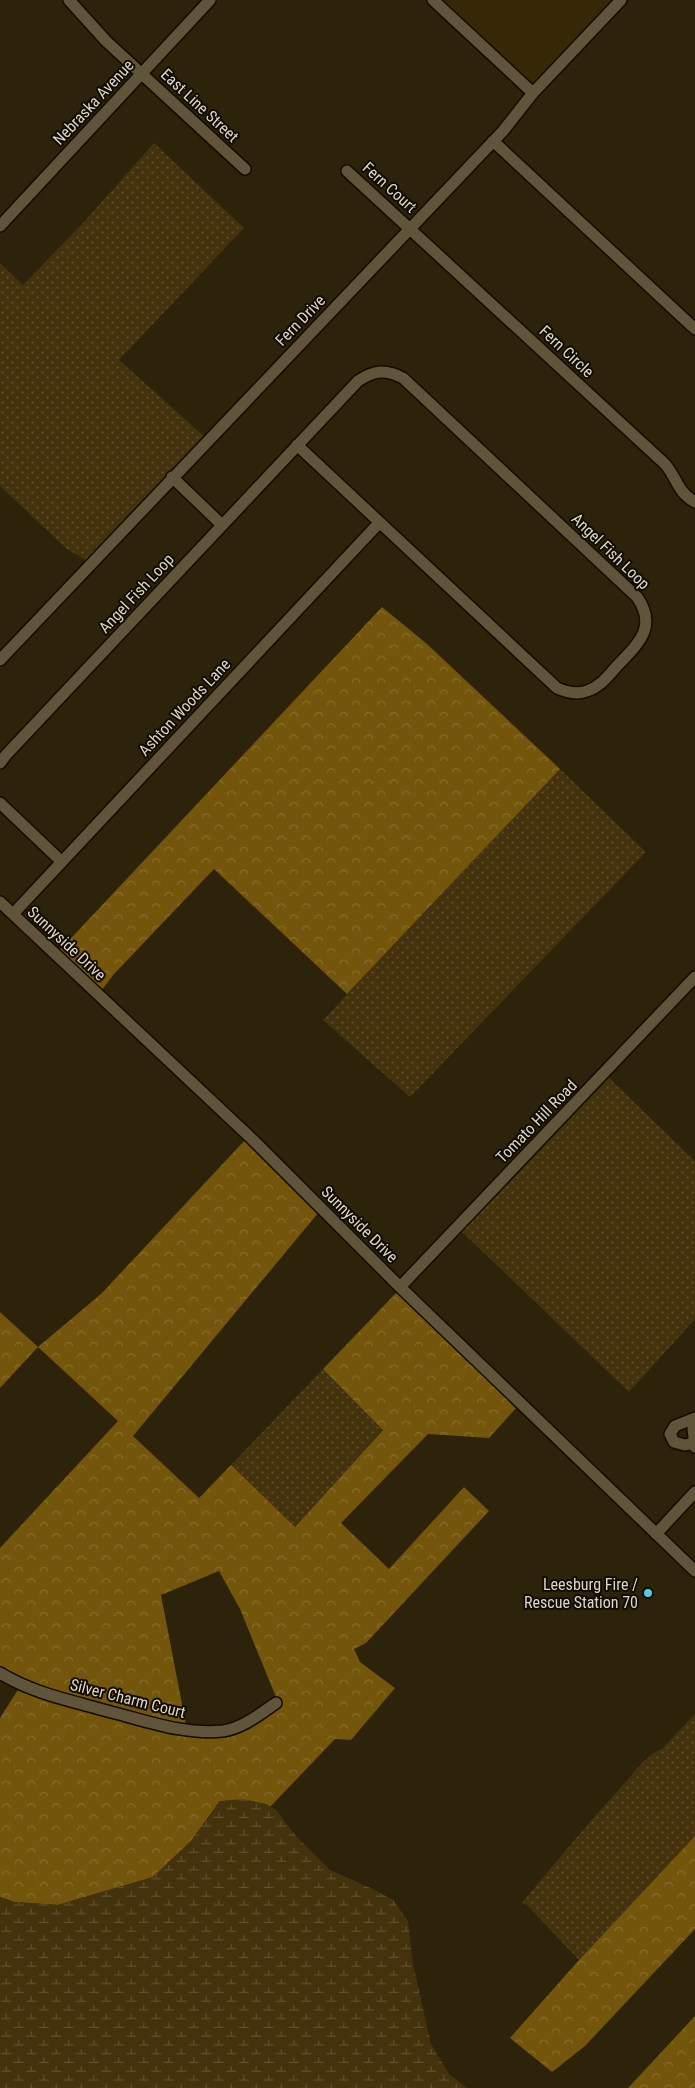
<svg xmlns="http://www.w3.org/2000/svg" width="695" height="2088" font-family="'Roboto Condensed',sans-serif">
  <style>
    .built { fill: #362807 }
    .grass { fill: url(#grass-dots) }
    .forest { fill: url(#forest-crowns); fill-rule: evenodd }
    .wetland { fill: url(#wetland-marsh) }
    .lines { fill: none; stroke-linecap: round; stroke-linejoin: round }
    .minor-casing { stroke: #150b00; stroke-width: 14 }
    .minor { stroke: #60543b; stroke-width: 11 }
    .poi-dot { fill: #54cade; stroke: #110c04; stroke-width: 2 }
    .labels { text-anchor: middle; stroke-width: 4; stroke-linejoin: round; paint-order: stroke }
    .street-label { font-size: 16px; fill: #ded7c9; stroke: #110c04 }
    .poi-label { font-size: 16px; fill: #ded7c9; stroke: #110c04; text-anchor: end }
  </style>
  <defs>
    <pattern id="grass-dots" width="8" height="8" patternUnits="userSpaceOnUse" patternTransform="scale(1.25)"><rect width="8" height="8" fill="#43320c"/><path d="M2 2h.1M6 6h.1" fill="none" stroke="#5e4f2e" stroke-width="1.8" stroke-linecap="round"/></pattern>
    <pattern id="forest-crowns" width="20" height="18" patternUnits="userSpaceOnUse" patternTransform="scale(1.25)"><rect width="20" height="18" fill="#73550b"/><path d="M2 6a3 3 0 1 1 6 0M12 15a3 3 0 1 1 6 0" fill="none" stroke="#866d2d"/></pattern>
    <pattern id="wetland-marsh" width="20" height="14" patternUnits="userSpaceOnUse" patternTransform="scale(1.25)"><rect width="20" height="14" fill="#43320c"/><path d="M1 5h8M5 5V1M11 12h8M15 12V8" fill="none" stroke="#5e4f2e"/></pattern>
  </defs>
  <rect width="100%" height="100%" fill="#2d220a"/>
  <path class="built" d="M432 0H625L536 96Z"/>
  <path class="grass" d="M154 143 244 228 119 360 206 438 90 563 67 549 0 486V263L23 285 84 222Z
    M560 769 646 852 410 1097 323 1020Z
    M607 1076 695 1161V1319L629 1392 459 1229Z
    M323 1369 383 1429 294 1528 231 1465Z
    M695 1714V1836L579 1960 527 1905 522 1903C555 1863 588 1823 623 1785 634 1773 647 1754 662 1749Z"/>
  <path class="forest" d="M382 607 427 644 560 769 347 994 214 869 114 974 101 991 59 951Z
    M246 1139 319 1212 133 1436 199 1498 231 1465 295 1527 383 1430 323 1369 398 1291 517 1407 489 1438 428 1434 341 1523 389 1569 464 1487 489 1511 366 1643 354 1649 360 1662 395 1688 351 1740 335 1739 270 1807 266 1804 220 1801 191 1841 153 1877 58 1905 14 1902 0 1897V1718L21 1685 0 1673V1548L118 1421 38 1347 0 1388V1312L38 1347 101 1294ZM219 1571 240 1609 278 1702 222 1730H187L161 1595Z
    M695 1836V1929L585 2046 552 2072 510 2038 579 1960Z
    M695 2016V2088H628Z"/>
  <path class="wetland" d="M243 1799 266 1804 277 1811 296 1836 330 1870 375 1890 393 1900 408 1921 413 1964 431 2044 449 2074 467 2088H0V1897L14 1902 58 1905 153 1877 191 1841 220 1801Z"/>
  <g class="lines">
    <defs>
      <path id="minor" d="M69 0 106 41 245 169
        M433 0 533 93
        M493 141 695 329
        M347 171 665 464C677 478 677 492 695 502
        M0 226 210 0
        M172 477 222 525
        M0 660 503 131 533 93 621 0
        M0 763 6 755 358 381C374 370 386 369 403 378L637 597C658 627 638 644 617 666 608 676 600 687 587 691 577 695 566 692 557 688L297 445
        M0 803 62 862
        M0 902 252 1139 400 1287 695 1571
        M13 914 379 523
        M400 1287 695 977
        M695 1420 693 1429 695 1447
        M694 1443 685 1445 674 1442 670 1434 675 1426 695 1418
        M656 1534 695 1492
        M0 1673C34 1694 73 1701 111 1712 147 1721 184 1735 223 1731 243 1728 260 1714 276 1703"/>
    </defs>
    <use href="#minor" class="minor-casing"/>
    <use href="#minor" class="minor"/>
  </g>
  <circle class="poi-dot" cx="648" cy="1593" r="5"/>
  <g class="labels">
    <g class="street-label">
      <text transform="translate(93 102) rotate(-47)" y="6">Nebraska Avenue</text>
      <text transform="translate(200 105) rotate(43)" y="6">East Line Street</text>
      <text transform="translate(390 187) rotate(42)" y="6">Fern Court</text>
      <text transform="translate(300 320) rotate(-46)" y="6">Fern Drive</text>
      <text transform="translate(567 351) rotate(43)" y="6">Fern Circle</text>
      <text transform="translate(611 551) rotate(44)" y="6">Angel Fish Loop</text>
      <text transform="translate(136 593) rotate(-47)" y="6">Angel Fish Loop</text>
      <text transform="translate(184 707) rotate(-47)" y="6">Ashton Woods Lane</text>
      <text transform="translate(67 943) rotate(43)" y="6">Sunnyside Drive</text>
      <text transform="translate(536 1121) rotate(-46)" y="6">Tomato Hill Road</text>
      <text transform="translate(360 1224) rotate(45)" y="6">Sunnyside Drive</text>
      <text transform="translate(128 1698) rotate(14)" y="6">Silver Charm Court</text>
    </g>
    <g class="poi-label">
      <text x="638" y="1590">Leesburg Fire /<tspan x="638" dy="18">Rescue Station 70</tspan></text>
    </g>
  </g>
</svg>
